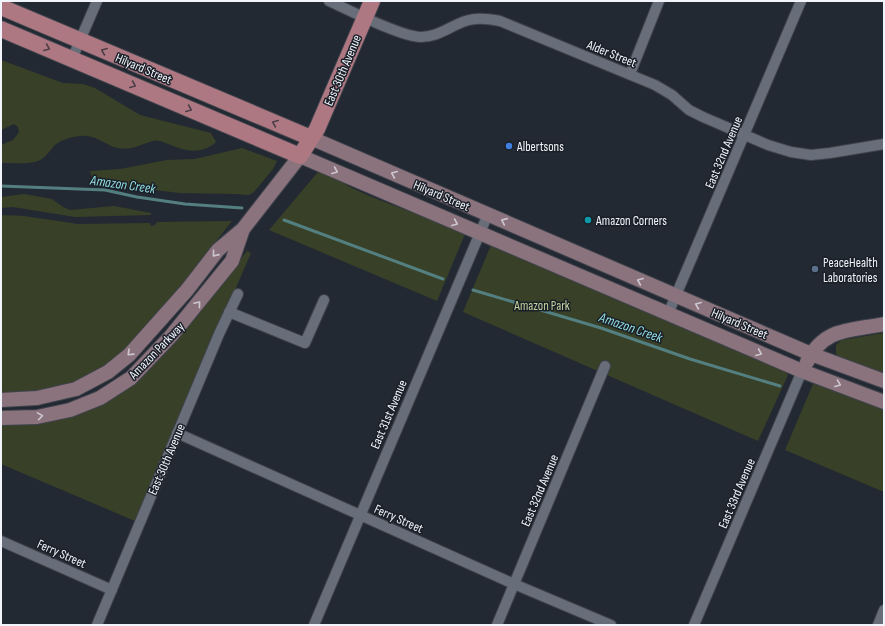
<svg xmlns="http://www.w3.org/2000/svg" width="885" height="626" font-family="'Sofia Sans Condensed',sans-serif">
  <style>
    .green { fill: #384027 }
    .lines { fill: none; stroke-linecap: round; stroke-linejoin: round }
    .stream { stroke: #547f81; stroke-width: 3 }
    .street-casing { stroke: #3f434c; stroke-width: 12 }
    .secondary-casing { stroke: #3f434c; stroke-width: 16 }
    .primary-casing { stroke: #3f434c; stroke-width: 18 }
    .street { stroke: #676e79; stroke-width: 10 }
    .secondary { stroke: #8b737e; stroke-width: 14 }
    .primary { stroke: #ae7882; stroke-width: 16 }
    .oneway { stroke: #4e3e48 }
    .oneway2 { stroke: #cdc7cf }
    .shop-dot { fill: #3f7fe0; stroke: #1a1f28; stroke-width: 1.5 }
    .culture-dot { fill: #0f9aa8; stroke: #1a1f28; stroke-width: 1.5 }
    .service-dot { fill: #5c6f8a; stroke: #1a1f28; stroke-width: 1.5 }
    .labels { text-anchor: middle; stroke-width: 3; stroke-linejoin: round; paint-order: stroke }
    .street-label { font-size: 13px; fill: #f1f4fb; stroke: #1a1f28 }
    .poi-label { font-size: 13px; fill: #f1f4fb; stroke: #1a1f28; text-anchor: start }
    .park-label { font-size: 13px; fill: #c2d59d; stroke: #1a1f28 }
    .water-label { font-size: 14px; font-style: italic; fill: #91dfe3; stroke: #1a1f28 }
  </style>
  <rect width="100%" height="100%" fill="#232932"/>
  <path class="green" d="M1 60 63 83 83 84 95 88 140 115 211 133 216 142C203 154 186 152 171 145 165 143 159 139 153 141 141 144 132 151 118 148 107 146 99 137 87 136 78 135 62 139 55 145 50 150 47 156 40 160 30 165 13 163 1 163V145L13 140 19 132 18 127 14 124 1 130Z
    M242 148 277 161 273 169 254 192 249 195 235 194 180 193 101 184 93 181 90 171 120 169 167 160 195 159Z
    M318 172C331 172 344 185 356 190 392 207 430 216 465 234L437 301 269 230Z
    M24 194 52 199 63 207 70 210 114 206 151 213V215L75 217 13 207 1 208V197Z
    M1 215 24 216 78 224 150 223 151 226 155 225 157 222 232 221C212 246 193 271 173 296 138 338 109 375 53 389 36 394 18 393 1 394Z
    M491 245 785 370 788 375 758 441 463 312Z
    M247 251 251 253 135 521 1 464V423L102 403 202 307Z
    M884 333V374L839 357 836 354V345L842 340Z
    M816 383 884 408V492L785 450 813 384Z"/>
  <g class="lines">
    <path class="stream" d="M1 186 105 190 137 197 185 204 242 208
      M284 220 443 279
      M473 290 601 328 690 359 780 386"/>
    <defs>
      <path id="street" d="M329 1C349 10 401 37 421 37 435 37 445 30 458 24 472 17 485 18 500 21L655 85 672 95 689 110 703 117 768 145 791 152 811 155 830 153 884 144
        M72 59 97 1
        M630 74 659 1
        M229 312 305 343 324 300
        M668 314 801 1
        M177 433 514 584 611 625
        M1 541 112 590
        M97 625 219 334 238 294
        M314 625 488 214
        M497 625 605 366
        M694 625 802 371
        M878 625 884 610"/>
      <path id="secondary" d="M311 138 811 354 884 381
        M807 362C824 327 850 331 884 324
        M1 400 37 398 76 389 108 372 129 355 187 290 218 250 243 229 300 156 802 371 884 402
        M1 418 37 417 70 410 100 398 131 378 171 336 232 261 243 229"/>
      <path id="primary" d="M1 7 311 138
        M1 29 300 156 317 129 372 1"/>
    </defs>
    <use href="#street" class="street-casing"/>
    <use href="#secondary" class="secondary-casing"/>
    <use href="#primary" class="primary-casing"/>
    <use href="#street" class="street"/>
    <use href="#secondary" class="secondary"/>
    <use href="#primary" class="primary"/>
  </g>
  <defs><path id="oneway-chevron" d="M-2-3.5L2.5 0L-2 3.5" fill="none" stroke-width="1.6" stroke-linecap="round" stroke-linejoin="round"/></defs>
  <g class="oneway">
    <use href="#oneway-chevron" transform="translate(47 48) rotate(23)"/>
    <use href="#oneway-chevron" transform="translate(104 51) rotate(-157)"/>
    <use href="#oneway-chevron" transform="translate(133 85) rotate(23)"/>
    <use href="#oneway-chevron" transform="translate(189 109) rotate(23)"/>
    <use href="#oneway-chevron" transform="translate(275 123) rotate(-157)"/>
  </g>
  <g class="oneway2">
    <use href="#oneway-chevron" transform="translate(335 171) rotate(23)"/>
    <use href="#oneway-chevron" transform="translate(394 174) rotate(-157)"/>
    <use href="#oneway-chevron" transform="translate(504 221) rotate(-156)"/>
    <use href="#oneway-chevron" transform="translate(455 223) rotate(23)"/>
    <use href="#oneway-chevron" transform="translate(215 254) rotate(129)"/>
    <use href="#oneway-chevron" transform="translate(640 281) rotate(-157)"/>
    <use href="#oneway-chevron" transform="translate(198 304) rotate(-50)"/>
    <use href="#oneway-chevron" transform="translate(698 305) rotate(-157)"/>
    <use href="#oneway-chevron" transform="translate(130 353) rotate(136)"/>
    <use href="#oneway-chevron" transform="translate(759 353) rotate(23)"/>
    <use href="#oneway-chevron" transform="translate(838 384) rotate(21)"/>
    <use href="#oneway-chevron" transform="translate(40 416) rotate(-9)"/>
  </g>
  <circle class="shop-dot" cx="509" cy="146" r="4"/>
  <circle class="culture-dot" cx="588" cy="220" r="4"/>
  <circle class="service-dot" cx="815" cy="269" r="4"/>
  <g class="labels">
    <g class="street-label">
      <text transform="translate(612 53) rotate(22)" y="5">Alder Street</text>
      <text transform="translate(144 68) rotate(23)" y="5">Hilyard Street</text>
      <text transform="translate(342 70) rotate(-67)" y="5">East 30th Avenue</text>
      <text transform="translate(723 152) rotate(-67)" y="5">East 32nd Avenue</text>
      <text transform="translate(442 195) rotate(23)" y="5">Hilyard Street</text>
      <text transform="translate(740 323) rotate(23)" y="5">Hilyard Street</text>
      <text transform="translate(156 350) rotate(-46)" y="5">Amazon Parkway</text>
      <text transform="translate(388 414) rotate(-67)" y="5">East 31st Avenue</text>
      <text transform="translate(166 459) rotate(-67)" y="5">East 30th Avenue</text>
      <text transform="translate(539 490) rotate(-67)" y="5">East 32nd Avenue</text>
      <text transform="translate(736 493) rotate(-67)" y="5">East 33rd Avenue</text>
      <text transform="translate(399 518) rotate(24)" y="5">Ferry Street</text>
      <text transform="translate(62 553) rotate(24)" y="5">Ferry Street</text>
    </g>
    <g class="poi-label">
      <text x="517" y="151">Albertsons</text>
      <text x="596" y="225">Amazon Corners</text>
      <text x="823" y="267">PeaceHealth<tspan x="823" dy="15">Laboratories</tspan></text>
    </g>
    <g class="park-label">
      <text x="542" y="310">Amazon Park</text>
    </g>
    <g class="water-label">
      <text transform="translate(123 184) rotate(8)" y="5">Amazon Creek</text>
      <text transform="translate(631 327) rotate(19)" y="5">Amazon Creek</text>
    </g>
  </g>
  <rect width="885" height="626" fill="none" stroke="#f1f4fb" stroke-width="4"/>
</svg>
